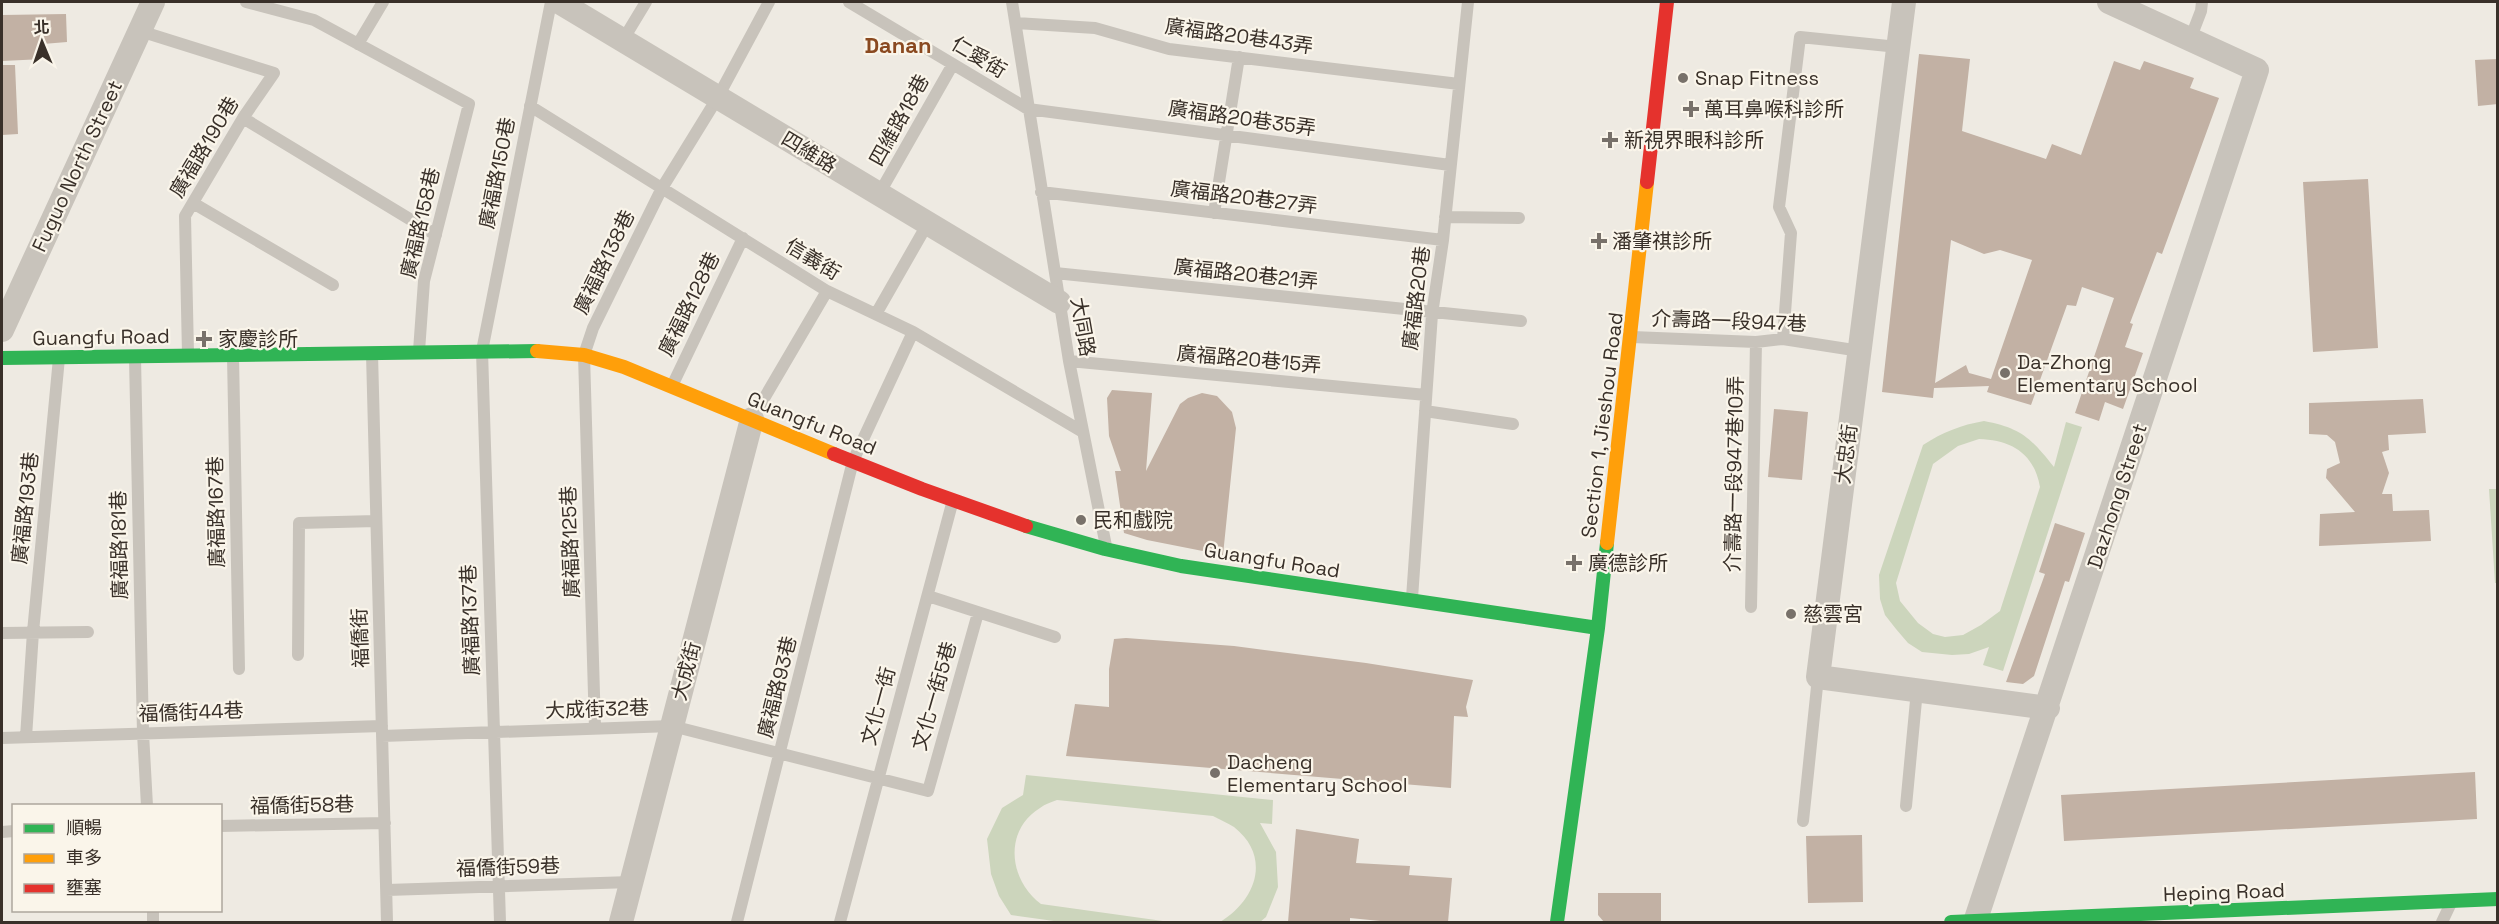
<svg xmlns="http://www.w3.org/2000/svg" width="2499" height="924" font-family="'Space Grotesk','Noto Sans TC',sans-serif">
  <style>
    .green { fill: #ccd5bc; fill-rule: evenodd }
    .building { fill: #c2b1a4; fill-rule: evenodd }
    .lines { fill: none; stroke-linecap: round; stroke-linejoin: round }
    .lane { stroke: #c8c3bb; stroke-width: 12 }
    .street { stroke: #c8c3bb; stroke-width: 24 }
    .fast { stroke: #30b455; stroke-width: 14 }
    .slow { stroke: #ff9f0a; stroke-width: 14 }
    .jam { stroke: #e5322d; stroke-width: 14 }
    .poi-dot { fill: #78716a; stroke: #faf5ea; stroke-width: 2 }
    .labels { text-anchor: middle; stroke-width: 4.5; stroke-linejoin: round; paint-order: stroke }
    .street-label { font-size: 20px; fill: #393029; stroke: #faf5ea }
    .poi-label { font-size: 20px; fill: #393029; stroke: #faf5ea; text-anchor: start }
    .quarter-label { font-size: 22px; font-weight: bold; fill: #8a4920; stroke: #faf5ea }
  </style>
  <rect width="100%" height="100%" fill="#eeeae2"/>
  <path class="green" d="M1984 421C2021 428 2031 438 2054 467L2066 422 2082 427 2003 671 1983 665 1989 647 1969 654 1952 655 1922 652 1908 643 1896 629 1885 615 1880 599 1879 575 1923 445C1943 432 1961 425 1984 421ZM1979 439C2011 440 2034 453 2040 487L2000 611 1981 625 1963 635 1945 637 1933 634 1918 623 1900 601 1896 583 1933 464 1958 446Z
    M2489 489H2497V583H2495Z
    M1026 775 1273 800 1272 824 1260 823 1276 852 1278 887 1266 917 1260 922H1220C1256 900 1272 857 1234 827 1228 823 1220 820 1213 816L1057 800C1052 802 1045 804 1040 808 1003 831 1009 880 1041 904L1170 922H1061L1011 915 999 896 991 874 987 839 1002 808 1023 795Z"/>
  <path class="building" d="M66 14 67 42 43 44 44 59 2 61V15Z
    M1919 54 1970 59 1962 131 2046 159 2052 144 2081 155 2114 61 2140 70 2144 61 2194 78 2190 88 2219 98 2162 254 2157 252 2130 323 2133 324 2125 347 2143 353 2123 409 2105 402 2099 421 2075 413 2114 298 2082 287 2076 306 2067 305 2031 405 1987 392 1989 386 1934 388 1933 398 1882 392ZM1951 240 1984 254 2000 250 2032 260 1991 379 1969 373 1966 365 1935 383Z
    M2498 59V104L2478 106 2475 60Z
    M2 65H15L18 134 2 135Z
    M2368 179 2378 348 2313 352 2303 182Z
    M1112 390 1152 393 1146 471 1180 404 1188 398 1202 393 1217 396 1232 412 1236 428 1223 555 1147 540 1124 533 1115 471H1121L1109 436 1107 398Z
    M2423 399 2426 433 2388 435 2389 450 2382 452 2389 473 2382 494H2392L2393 511 2429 510 2431 541 2319 546 2320 514 2355 512 2326 478 2327 469 2340 463 2335 442 2327 435 2309 434V403Z
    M1774 409 1808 412 1802 480 1768 477Z
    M2055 523 2085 533 2069 582 2065 581 2034 676 2023 684 2006 682 2045 574 2039 572Z
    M1126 638 1234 646 1366 663 1473 680 1466 707 1468 717 1454 716 1451 788 1066 756 1075 704 1109 707V669L1114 639Z
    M2475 772 2477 819 2064 841 2061 795Z
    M1296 829 1359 839 1356 863 1410 866 1409 875 1452 878 1448 922H1380V921L1350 918V922H1288Z
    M1862 835 1863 902 1808 903 1806 836Z
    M1598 893H1661V922H1604L1598 915Z"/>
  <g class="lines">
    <path class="lane" d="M246 2 314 20 469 104 424 281 419 351
      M849 2 1028 109 1450 165
      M1012 2 1069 361 1106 546
      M1016 23 1095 28 1169 49 1459 84
      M140 31 274 73 243 118 185 216 188 354
      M2191 37 2201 11 2202 2
      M623 40 646 2
      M358 44 383 2
      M530 106 827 291 913 332 1083 432
      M243 118 436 235
      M1041 192 1443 240
      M879 194 953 64
      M193 203 333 285
      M1214 213 1239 57
      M1445 217 1519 218
      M1055 273 1521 321
      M876 314 928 223
      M1632 337 1756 342 1783 339 1860 351
      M1783 339 1791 233 1779 207 1800 37 1898 47
      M372 354 387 922
      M233 356 239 669
      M135 358 143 733 147 806
      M1069 361 1426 395
      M672 386 743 238
      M1425 411 1513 424
      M752 419 827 291
      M928 596 1055 637
      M1412 598 1432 314 1443 240 1468 2
      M1751 607 1756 342
      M2 633 88 632
      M298 655 299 523 376 521
      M595 728 584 355 593 328 662 188 718 97 769 2
      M382 736 672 726 928 791 978 613
      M26 737 33 632 59 358
      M2 738 382 726
      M1906 806 1917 690
      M1803 821 1818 677
      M220 826 385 823
      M2 832 14 831
      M387 890 631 882
      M153 910V922
      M500 922 482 351 551 2
      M737 922 853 461 913 332
      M840 922 953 500
      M2442 922 2451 903"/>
    <path class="street" d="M559 2 1059 302
      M1904 2 1818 677 2048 708
      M2 330 153 2
      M621 922 752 419
      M1975 922 2257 70 2109 2"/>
    <path class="fast" d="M2 358 537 351
      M1026 526 1105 549 1181 566 1598 628
      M1557 922 1598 628 1607 543
      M1951 922 2498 899"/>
    <path class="slow" d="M537 351 584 355 624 367 834 454
      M1607 543 1647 182"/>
    <path class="jam" d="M1647 182 1667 2
      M834 454 922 489 1026 526"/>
  </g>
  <g class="poi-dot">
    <circle cx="1683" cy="78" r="6"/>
    <path d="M1688 100h6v6h6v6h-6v6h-6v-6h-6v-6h6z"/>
    <path d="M1607 131h6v6h6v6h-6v6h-6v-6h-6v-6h6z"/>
    <path d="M1596 232h6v6h6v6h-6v6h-6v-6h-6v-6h6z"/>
    <path d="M201 330h6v6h6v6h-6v6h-6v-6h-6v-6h6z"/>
    <circle cx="2005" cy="373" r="6"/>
    <circle cx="1081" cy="520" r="6"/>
    <path d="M1571 554h6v6h6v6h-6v6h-6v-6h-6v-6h6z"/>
    <circle cx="1791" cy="614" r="6"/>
    <circle cx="1215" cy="773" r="6"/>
  </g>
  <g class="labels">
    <g class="street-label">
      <text transform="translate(1239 36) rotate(8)" y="7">廣福路20巷43弄</text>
      <text transform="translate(979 57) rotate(31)" y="7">仁愛街</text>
      <text transform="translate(1242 118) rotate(8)" y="7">廣福路20巷35弄</text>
      <text transform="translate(899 120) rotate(-61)" y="7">四維路18巷</text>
      <text transform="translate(204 147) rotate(-59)" y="7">廣福路190巷</text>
      <text transform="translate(809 152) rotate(31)" y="7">四維路</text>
      <text transform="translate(77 166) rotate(-65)" y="7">Fuguo North Street</text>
      <text transform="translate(497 173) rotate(-79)" y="7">廣福路150巷</text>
      <text transform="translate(1244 197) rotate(7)" y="7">廣福路20巷27弄</text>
      <text transform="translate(420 223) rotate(-77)" y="7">廣福路158巷</text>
      <text transform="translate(813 259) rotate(31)" y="7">信義街</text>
      <text transform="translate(604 262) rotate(-64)" y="7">廣福路138巷</text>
      <text transform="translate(1246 274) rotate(6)" y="7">廣福路20巷21弄</text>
      <text transform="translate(1416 298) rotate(-83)" y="7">廣福路20巷</text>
      <text transform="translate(689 304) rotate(-64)" y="7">廣福路128巷</text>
      <text transform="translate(1729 321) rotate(2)" y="7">介壽路一段947巷</text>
      <text transform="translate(1083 327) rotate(80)" y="7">大同路</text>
      <text transform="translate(101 337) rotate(-1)" y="7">Guangfu Road</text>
      <text transform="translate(1249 359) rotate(5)" y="7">廣福路20巷15弄</text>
      <text transform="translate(812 423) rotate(22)" y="7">Guangfu Road</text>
      <text transform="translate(1602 425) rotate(-83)" y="7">Section 1, Jieshou Road</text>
      <text transform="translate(1846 454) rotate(-83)" y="7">大忠街</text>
      <text transform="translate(1734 474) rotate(-89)" y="7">介壽路一段947巷10弄</text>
      <text transform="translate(2117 496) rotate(-72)" y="7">Dazhong Street</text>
      <text transform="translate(25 508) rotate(-84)" y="7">廣福路193巷</text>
      <text transform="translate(216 512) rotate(-91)" y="7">廣福路167巷</text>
      <text transform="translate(570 542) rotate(-92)" y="7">廣福路125巷</text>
      <text transform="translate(119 545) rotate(-91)" y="7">廣福路181巷</text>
      <text transform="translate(1272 560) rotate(9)" y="7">Guangfu Road</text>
      <text transform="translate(470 620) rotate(-92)" y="7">廣福路137巷</text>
      <text transform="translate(360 638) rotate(-92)" y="7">福僑街</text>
      <text transform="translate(686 671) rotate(-75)" y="7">大成街</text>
      <text transform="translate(777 687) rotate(-76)" y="7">廣福路93巷</text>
      <text transform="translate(934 696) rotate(-74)" y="7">文化一街5巷</text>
      <text transform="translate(878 706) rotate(-75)" y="7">文化一街</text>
      <text transform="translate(597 709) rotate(-2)" y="7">大成街32巷</text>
      <text transform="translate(191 712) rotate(-2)" y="7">福僑街44巷</text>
      <text transform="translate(302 805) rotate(-1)" y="7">福僑街58巷</text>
      <text transform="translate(508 867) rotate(-2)" y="7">福僑街59巷</text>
      <text transform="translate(2224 892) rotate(-2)" y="7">Heping Road</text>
    </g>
    <g class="poi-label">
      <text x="1695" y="85">Snap Fitness</text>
      <text x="1704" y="116">萬耳鼻喉科診所</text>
      <text x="1624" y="147">新視界眼科診所</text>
      <text x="1612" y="248">潘肇祺診所</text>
      <text x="218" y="346">家慶診所</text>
      <text x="2017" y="369">Da-Zhong<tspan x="2017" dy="23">Elementary School</tspan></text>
      <text x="1093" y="527">民和戲院</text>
      <text x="1588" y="570">廣德診所</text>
      <text x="1803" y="621">慈雲宮</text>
      <text x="1227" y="769">Dacheng<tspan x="1227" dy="23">Elementary School</tspan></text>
    </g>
    <g class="quarter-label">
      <text x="898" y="53">Danan</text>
    </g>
  </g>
  <rect width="2499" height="924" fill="none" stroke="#393029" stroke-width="6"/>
  <rect x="12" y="804" width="210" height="108" fill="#faf5ea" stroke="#ada69d" stroke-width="1.5"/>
  <rect x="24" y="824" width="30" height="9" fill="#30b455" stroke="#ada69d" stroke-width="1.5"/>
  <text x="66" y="834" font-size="18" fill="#393029">順暢</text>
  <rect x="24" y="854" width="30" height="9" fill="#ff9f0a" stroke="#ada69d" stroke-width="1.5"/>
  <text x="66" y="864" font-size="18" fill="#393029">車多</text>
  <rect x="24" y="884" width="30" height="9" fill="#e5322d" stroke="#ada69d" stroke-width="1.5"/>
  <text x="66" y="894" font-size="18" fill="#393029">壅塞</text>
  <g transform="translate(42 42) rotate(358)" stroke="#faf5ea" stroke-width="4.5" paint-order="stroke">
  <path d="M0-4.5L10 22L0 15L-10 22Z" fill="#393029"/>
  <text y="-9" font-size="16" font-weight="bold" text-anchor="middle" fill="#393029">北</text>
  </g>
</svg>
